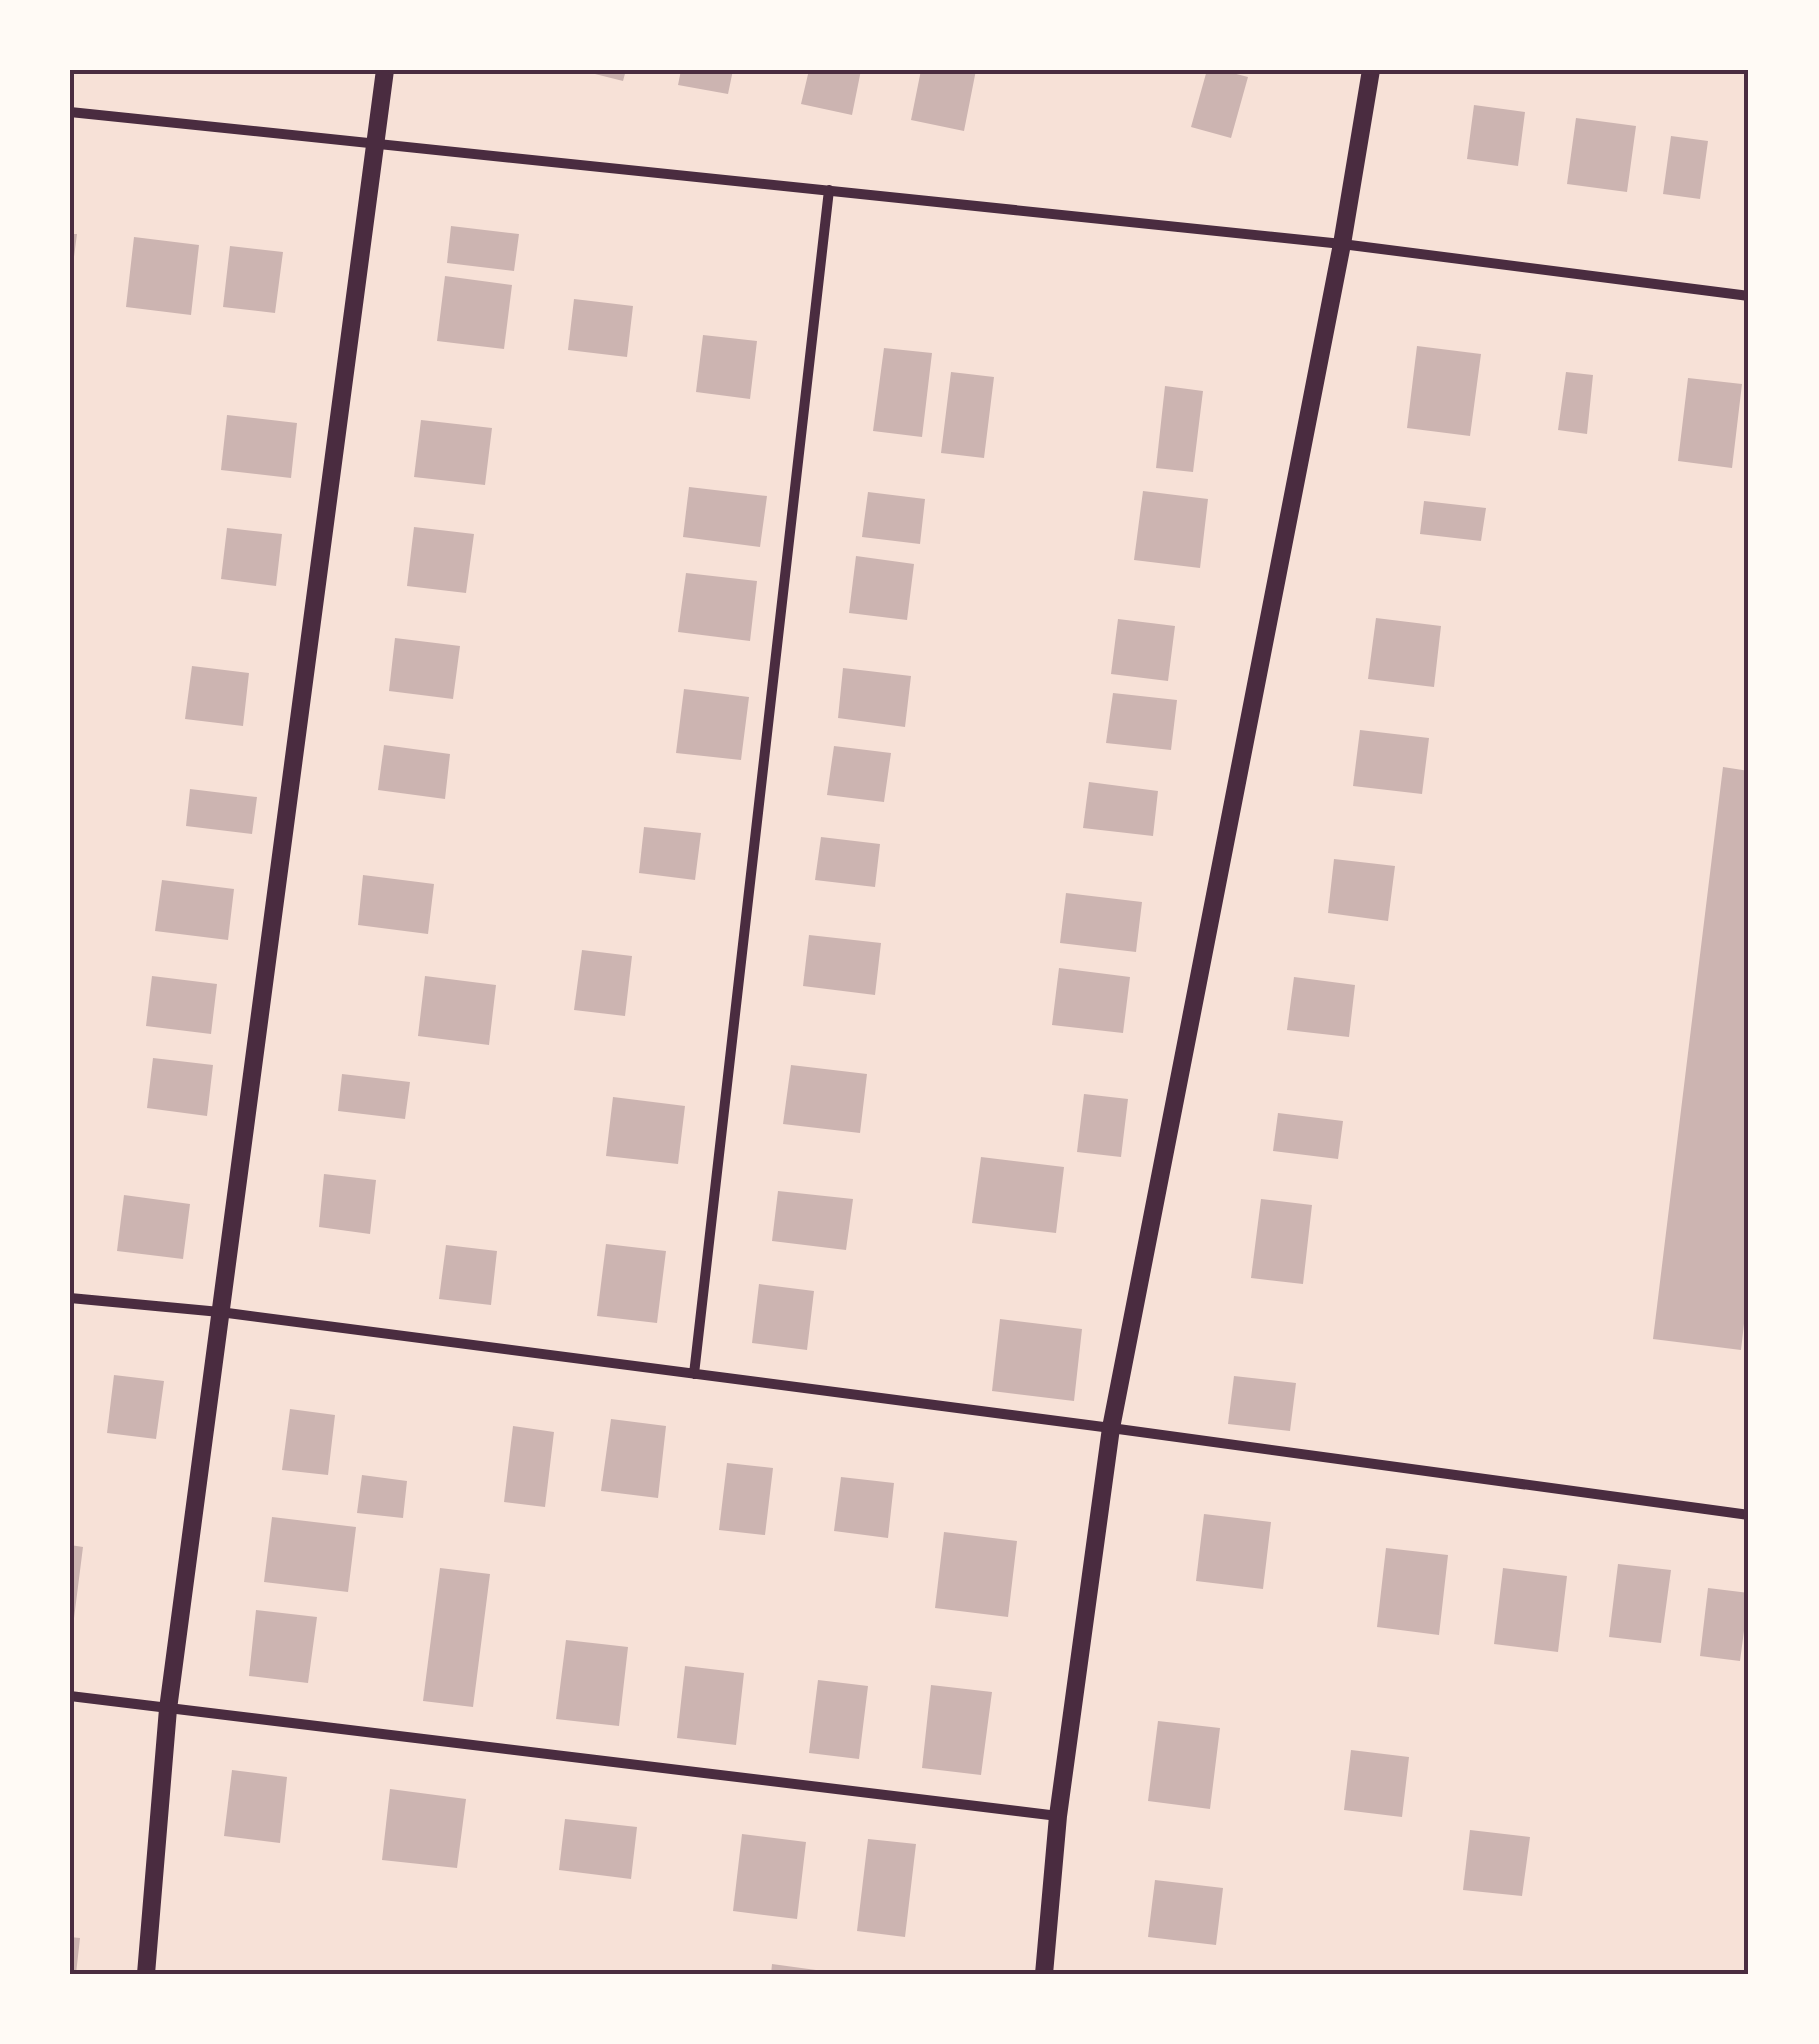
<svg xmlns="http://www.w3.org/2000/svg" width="1819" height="2044" font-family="'Fira Sans Condensed',sans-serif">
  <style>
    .building { fill: #ccb4b1 }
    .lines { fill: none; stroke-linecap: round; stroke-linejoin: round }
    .minor { stroke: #4a2c40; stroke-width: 10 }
    .tertiary { stroke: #4a2c40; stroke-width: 18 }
    .neatline { fill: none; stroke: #4a2c40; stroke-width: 4 }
  </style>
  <rect width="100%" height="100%" fill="#f7e1d7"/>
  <path class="building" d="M579 70H626L623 81Z
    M681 70H733L728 94 678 85Z
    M809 70H861L852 115 801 104Z
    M921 70H976L964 131 911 120Z
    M1207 70H1221L1248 77 1231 138 1191 127Z
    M1474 105 1525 112 1518 166 1467 159Z
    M1576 118 1636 126 1627 192 1567 184Z
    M1671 136 1708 141 1700 199 1663 194Z
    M451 226 519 234 514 271 447 263Z
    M70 234H77L72 272H70Z
    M134 237 199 245 191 315 126 307Z
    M230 246 283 252 275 313 223 307Z
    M445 276 512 285 504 349 437 341Z
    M574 299 633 306 627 357 568 350Z
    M703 335 757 341 750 399 696 392Z
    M1417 346 1481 354 1470 436 1407 428Z
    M884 348 932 353 922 437 873 431Z
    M951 372 994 377 984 458 941 453Z
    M1566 372 1593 375 1587 434 1558 430Z
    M1688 378 1742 384 1732 468 1678 461Z
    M1165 386 1203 391 1193 472 1156 468Z
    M227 415 297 423 291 478 221 470Z
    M421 420 492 428 485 485 414 477Z
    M689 487 767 496 760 547 683 537Z
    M1143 491 1208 499 1200 568 1134 560Z
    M868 492 925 499 920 544 862 537Z
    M1424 501 1486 508 1481 541 1420 534Z
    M414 527 474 534 466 593 407 586Z
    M227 528 282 534 276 586 221 579Z
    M856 556 914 564 907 620 849 613Z
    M686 573 757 581 750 641 678 632Z
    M1376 618 1441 626 1434 687 1368 679Z
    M1118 619 1175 626 1168 681 1111 674Z
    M395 638 460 646 453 699 389 691Z
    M192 666 249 673 243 726 185 719Z
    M843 668 911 676 905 727 838 718Z
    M684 689 749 697 741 760 676 753Z
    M1113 693 1177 700 1171 750 1106 743Z
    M1360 730 1429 738 1422 794 1353 786Z
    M384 745 450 754 445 799 378 790Z
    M834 746 891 753 884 802 827 795Z
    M1723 767 1749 771V1280L1741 1350 1653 1339Z
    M1089 782 1158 791 1153 836 1083 828Z
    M190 789 257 797 252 834 186 826Z
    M644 827 701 833 695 880 639 873Z
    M821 837 880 844 875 887 815 880Z
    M1334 859 1395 866 1388 921 1328 913Z
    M363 875 434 884 428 934 358 925Z
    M162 880 234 889 228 940 155 931Z
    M1066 893 1142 902 1136 952 1060 943Z
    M809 935 881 943 875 995 803 986Z
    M582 950 632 956 625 1016 574 1010Z
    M1059 968 1130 977 1123 1033 1052 1025Z
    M152 976 217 984 211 1034 146 1026Z
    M425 976 496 985 489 1045 418 1036Z
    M1294 977 1355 985 1349 1037 1287 1030Z
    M153 1058 213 1065 207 1116 147 1108Z
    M791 1065 867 1074 860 1133 783 1124Z
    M342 1074 410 1082 405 1119 338 1111Z
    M1084 1094 1128 1099 1121 1157 1077 1152Z
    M613 1097 685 1106 678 1164 606 1156Z
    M1278 1113 1343 1121 1338 1159 1273 1151Z
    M981 1157 1064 1167 1056 1233 972 1223Z
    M324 1174 376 1180 370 1234 319 1227Z
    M778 1191 853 1199 846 1250 772 1241Z
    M124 1195 190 1204 183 1259 117 1251Z
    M1261 1199 1312 1205 1303 1284 1251 1278Z
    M606 1244 666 1251 657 1323 597 1316Z
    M446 1245 497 1251 491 1305 439 1299Z
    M759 1284 814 1291 807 1350 752 1343Z
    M1000 1319 1082 1329 1074 1401 992 1391Z
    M114 1375 164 1381 156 1439 107 1433Z
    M1234 1376 1296 1383 1290 1431 1228 1424Z
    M290 1409 335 1415 328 1475 282 1470Z
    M611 1419 666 1426 658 1498 601 1491Z
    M513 1426 554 1432 545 1507 504 1502Z
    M727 1463 773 1468 765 1535 719 1530Z
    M362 1475 407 1481 403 1518 357 1513Z
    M841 1477 894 1483 888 1538 834 1531Z
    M1204 1514 1271 1522 1263 1589 1196 1581Z
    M272 1517 356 1527 348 1592 264 1582Z
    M944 1532 1017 1541 1008 1617 935 1608Z
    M70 1545 83 1547 72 1634H70Z
    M1386 1548 1448 1555 1439 1635 1377 1627Z
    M1618 1564 1671 1570 1661 1643 1609 1637Z
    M440 1568 490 1574 473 1707 423 1701Z
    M1503 1568 1567 1576 1558 1652 1494 1644Z
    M1708 1588 1749 1593 1740 1661 1700 1656Z
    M256 1610 317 1617 308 1683 249 1676Z
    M566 1640 628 1647 619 1726 556 1719Z
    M685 1666 744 1673 736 1745 677 1738Z
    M818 1680 868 1686 859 1759 809 1753Z
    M931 1685 992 1692 981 1775 922 1768Z
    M1158 1721 1220 1728 1210 1809 1148 1801Z
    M1351 1750 1409 1757 1402 1817 1344 1810Z
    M232 1770 287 1777 280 1843 224 1836Z
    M390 1789 466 1799 457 1868 382 1860Z
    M565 1819 637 1827 631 1879 559 1870Z
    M1470 1830 1530 1837 1522 1896 1463 1890Z
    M742 1834 806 1842 797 1919 733 1911Z
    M868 1839 916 1844 905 1937 857 1931Z
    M1155 1880 1223 1888 1216 1945 1148 1937Z
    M70 1937 80 1938 76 1974H70Z
    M772 1964 816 1970V1974H771Z"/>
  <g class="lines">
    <path class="minor" d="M70 112 1342 244 1749 296
      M70 1298 220 1312 1111 1428 1749 1515
      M694 1374 829 190
      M70 1696 1058 1816"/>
    <path class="tertiary" d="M146 1974 168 1709 385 70
      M1044 1974 1058 1816 1111 1428 1342 244 1371 70"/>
  </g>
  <rect width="1819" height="2044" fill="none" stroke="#fffaf5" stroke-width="145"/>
  <rect x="72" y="72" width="1674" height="1900" class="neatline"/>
</svg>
